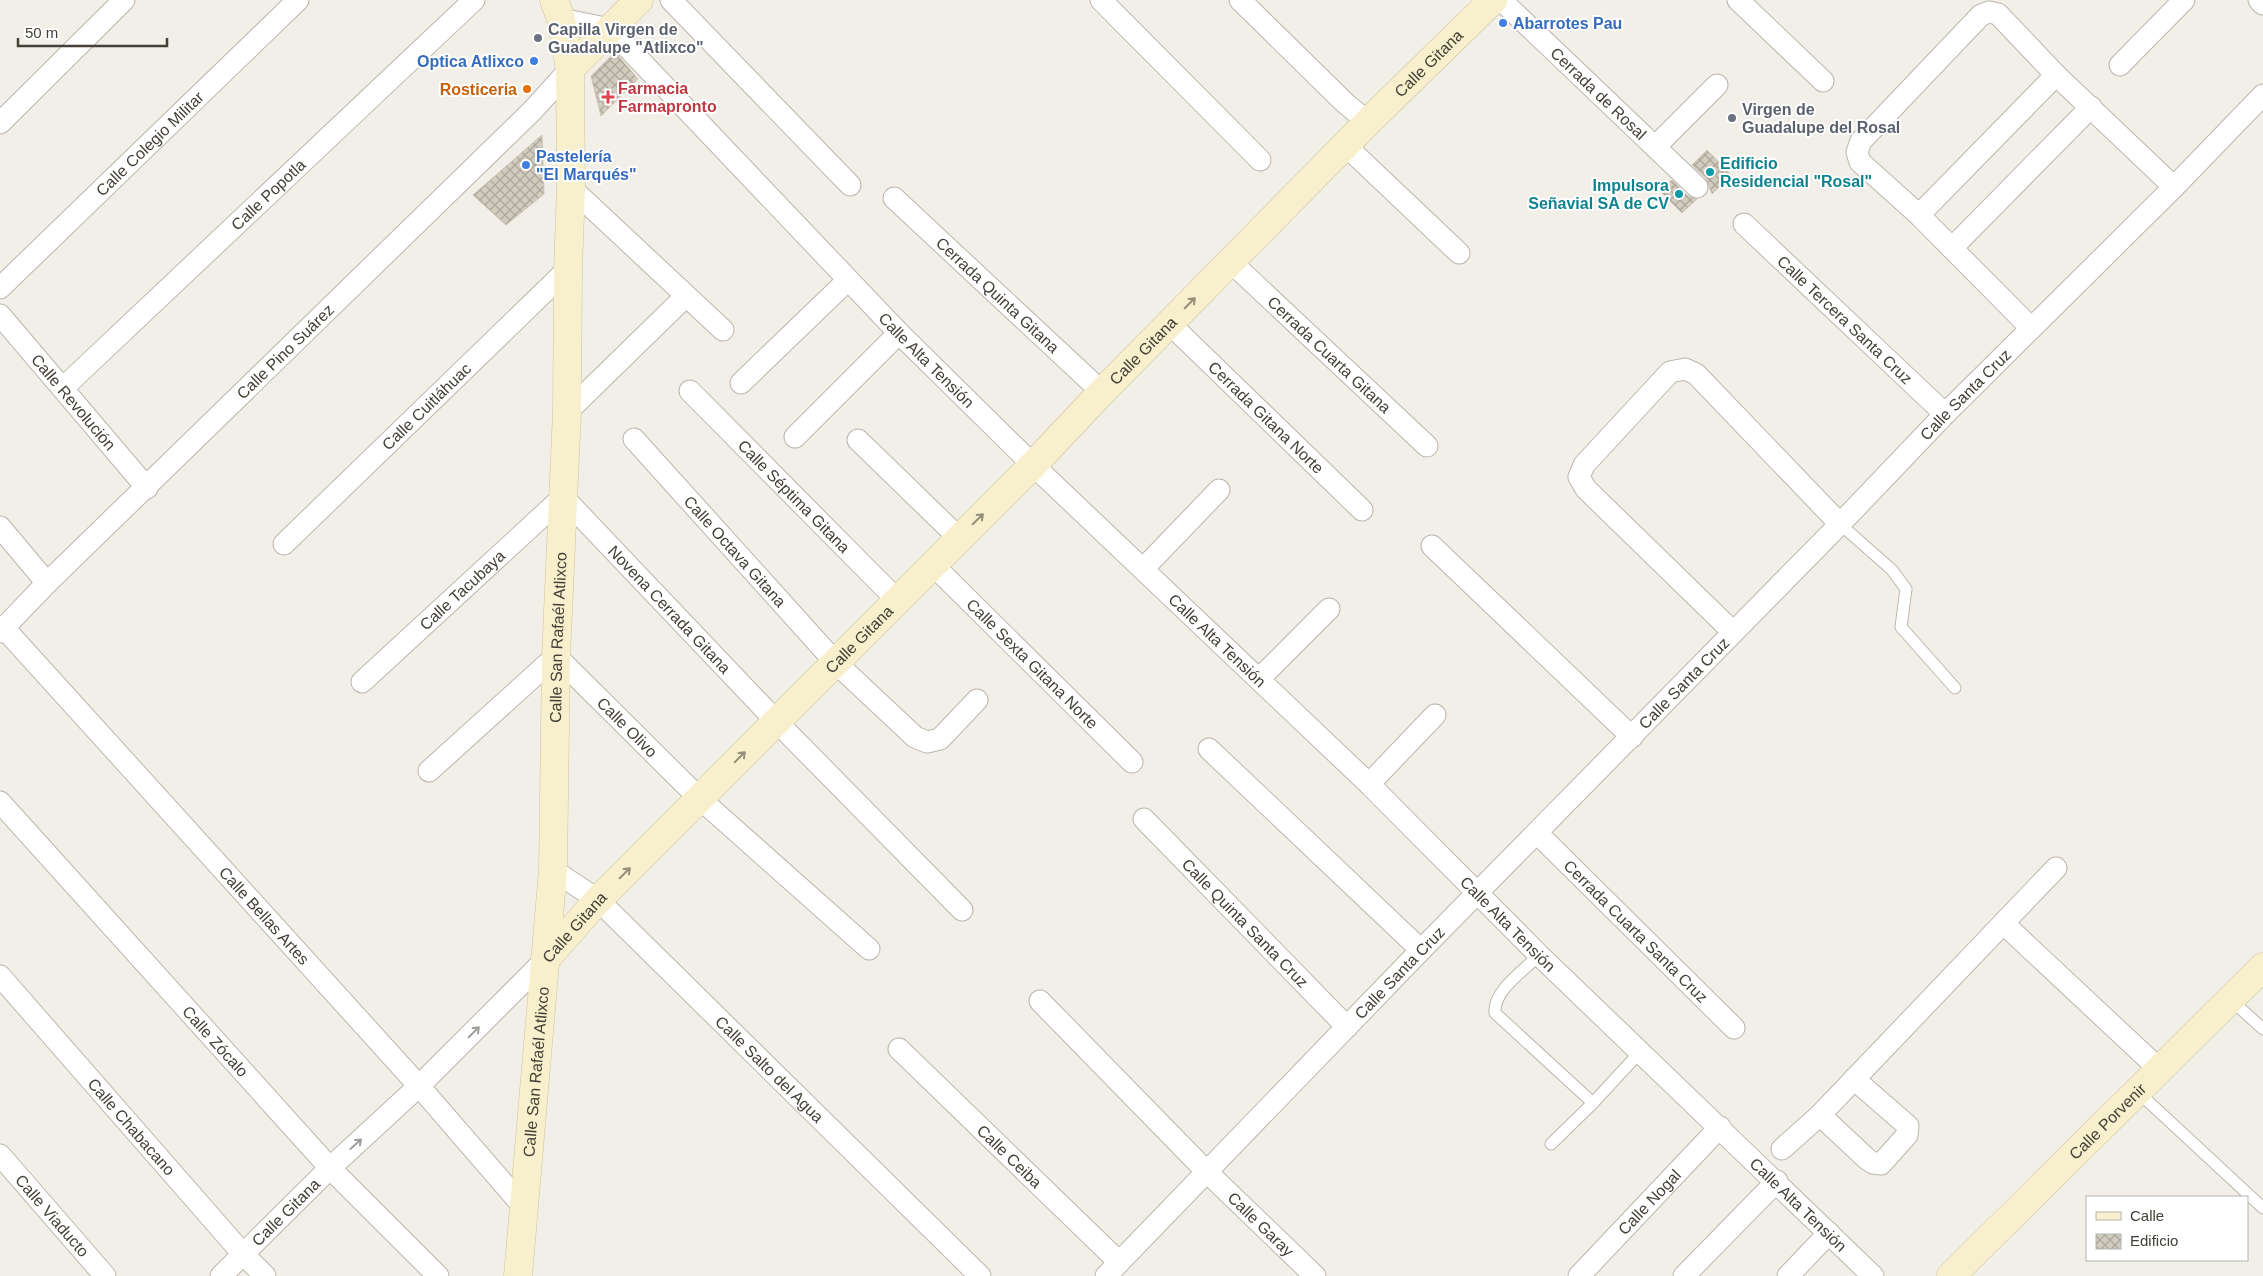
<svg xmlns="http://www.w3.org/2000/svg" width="2263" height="1276" font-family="Helvetica,sans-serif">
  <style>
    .building { fill: url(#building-cross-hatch); stroke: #ccc4b3 }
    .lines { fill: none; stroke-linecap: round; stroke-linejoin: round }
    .lane-casing { stroke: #bcb7ac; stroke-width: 13 }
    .street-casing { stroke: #bcb7ac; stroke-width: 23 }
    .secondary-casing { stroke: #ccc39d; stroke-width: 29 }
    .lane { stroke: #fff; stroke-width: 11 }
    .street { stroke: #fff; stroke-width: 21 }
    .secondary { stroke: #f8f0cc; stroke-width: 28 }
    .oneway { stroke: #958f7b }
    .oneway2 { stroke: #a2a09c }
    .shop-dot { fill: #3f7fe0; stroke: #fff; stroke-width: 2 }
    .worship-dot { fill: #6b7280; stroke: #fff; stroke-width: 2 }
    .food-dot { fill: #e8710a; stroke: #fff; stroke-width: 2 }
    .health-dot { fill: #e0444e; stroke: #fff; stroke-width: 2 }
    .culture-dot { fill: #0f9aa8; stroke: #fff; stroke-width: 2 }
    .labels { text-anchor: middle; stroke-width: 4; stroke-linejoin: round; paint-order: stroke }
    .shop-label { font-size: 16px; font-weight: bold; fill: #366cbe; stroke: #fff; text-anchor: start }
    .worship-label { font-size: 16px; font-weight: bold; fill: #5b616d; stroke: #fff; text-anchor: start }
    .street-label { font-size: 16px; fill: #444038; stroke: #fff }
    .health-label { font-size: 16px; font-weight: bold; fill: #be3a42; stroke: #fff; text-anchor: start }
    .food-label { font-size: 16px; font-weight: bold; fill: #c56008; stroke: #fff; text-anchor: end }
    .culture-label { font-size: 16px; font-weight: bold; fill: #0d838f; stroke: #fff; text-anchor: start }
  </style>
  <defs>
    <pattern id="building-cross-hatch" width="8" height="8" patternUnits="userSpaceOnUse" patternTransform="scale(1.25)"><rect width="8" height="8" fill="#d2ccbf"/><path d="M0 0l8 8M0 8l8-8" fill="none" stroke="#aca79c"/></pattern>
  </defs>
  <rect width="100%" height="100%" fill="#f2efe8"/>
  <path class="building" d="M615 52 638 79 601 116 591 76Z
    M542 135 544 194 506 225 473 195Z
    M1707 150 1731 175 1712 194 1706 178 1692 165Z
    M1672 180 1688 196 1697 199 1682 213 1659 190Z"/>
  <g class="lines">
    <defs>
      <path id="lane" d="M1840 524 1892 570 1906 589 1901 627 1955 688
        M1539 955C1525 970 1493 990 1495 1013L1593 1103
        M2230 999 2263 1029
        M2138 1092 2263 1208
        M1551 1144 1593 1103 1640 1052"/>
      <g id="street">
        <path d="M671 0 850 185"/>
        <path d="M1101 0 1260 160"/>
        <path d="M1240 0 1345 103 1368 122"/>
        <path id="s1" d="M1501 0 1697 187"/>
        <path d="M1738 0 1823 81"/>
        <path d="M2259 0 2263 4"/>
        <path id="s2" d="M561 19 610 29 899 333 1033 465 1369 784 1539 955 1873 1276"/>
        <path d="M2120 65 2184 0"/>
        <path d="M0 123 124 0"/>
        <path d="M1346 146 1459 253"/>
        <path d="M1655 147 1717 85"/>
        <path d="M571 188 723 330"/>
        <path id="s3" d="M894 198 1102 392"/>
        <path d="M1919 215 2056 75"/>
        <path id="s4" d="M1744 224 1945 414"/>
        <path d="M1952 248 2091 107"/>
        <path id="s5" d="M1231 262 1427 446"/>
        <path id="s6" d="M0 288 298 0"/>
        <path id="s7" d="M0 315 147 488"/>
        <path id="s8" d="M1170 324 1362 510"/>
        <path d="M2031 328 1919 215 1860 162 1857 152 1861 141 1981 15 1989 12 1998 14 2056 75 2174 187"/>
        <path d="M741 383 848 280"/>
        <path id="s9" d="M63 388 474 0"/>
        <path id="s10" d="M690 391 897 600"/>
        <path d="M567 412 686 296"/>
        <path d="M795 437 899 333"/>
        <path id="s11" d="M634 439 836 663 915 737 927 742 940 739 977 700"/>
        <path d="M858 440 959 538"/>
        <path d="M0 527 47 583"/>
        <path id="s12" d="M284 544 568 269"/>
        <path d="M1432 546 1632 737"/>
        <path id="s13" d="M933 565 1132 762"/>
        <path d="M1144 568 1219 490"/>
        <path id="s14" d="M4 628 419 1086 522 1205"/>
        <path id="s15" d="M0 632 47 583 533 110 570 69"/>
        <path d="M1733 632 1586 489 1579 477 1584 465 1670 372 1685 369 1696 374 1840 524"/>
        <path d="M1259 679 1329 609"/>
        <path id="s16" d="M362 682 563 497 776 721 962 910"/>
        <path d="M1209 749 1421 950"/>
        <path id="s17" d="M429 771 556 656 699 798 869 949"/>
        <path d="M1369 784 1435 715"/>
        <path id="s18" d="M0 802 330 1168 438 1276"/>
        <path id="s19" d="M1144 819 1347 1027"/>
        <path id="s20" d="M1538 834 1734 1028"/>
        <path id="s21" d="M553 870 598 900 980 1276"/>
        <path d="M2003 923 2159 1069"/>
        <path id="s22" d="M0 976 243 1254 265 1276"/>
        <path id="s23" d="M1040 1001 1207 1172 1315 1276"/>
        <path id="s24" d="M899 1049 1119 1262"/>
        <path d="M1820 1115 1867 1159 1873 1163 1881 1164 1907 1135 1908 1126 1854 1079"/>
        <path d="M1782 1149 1820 1115 2056 868"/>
        <path id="s25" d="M0 1155 105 1276"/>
        <path id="s26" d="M221 1276 330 1168 419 1086 545 960"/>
        <path id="s27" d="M1106 1276 1421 950 1840 524 1945 414 2174 187 2263 95"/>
        <path id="s28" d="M1579 1276 1720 1127"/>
        <path d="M1684 1276 1777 1181"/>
        <path d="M1788 1276 1829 1233"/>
      </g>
      <g id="secondary">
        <path d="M570 69 639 0"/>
        <path id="s29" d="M545 960 598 900 1033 465 1102 392 1368 122 1493 0"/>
        <path id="s30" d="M518 1276 553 870 556 656 567 412 568 269 571 188 570 69 561 19 554 0"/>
        <path id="s31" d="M1951 1276 2263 967"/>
      </g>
    </defs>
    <use href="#lane" class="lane-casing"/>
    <use href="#street" class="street-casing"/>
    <use href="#secondary" class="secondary-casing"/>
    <use href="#lane" class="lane"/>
    <use href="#street" class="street"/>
    <use href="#secondary" class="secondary"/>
  </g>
  <defs><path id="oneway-shaft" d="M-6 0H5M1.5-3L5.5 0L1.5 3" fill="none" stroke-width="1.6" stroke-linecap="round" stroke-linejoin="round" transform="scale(1.25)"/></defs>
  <g class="oneway">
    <use href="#oneway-shaft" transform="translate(1190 303) rotate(-45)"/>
    <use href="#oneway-shaft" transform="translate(978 519) rotate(-44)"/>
    <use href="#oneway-shaft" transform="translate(740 757) rotate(-45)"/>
    <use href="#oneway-shaft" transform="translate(625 873) rotate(-45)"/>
  </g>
  <g class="oneway2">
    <use href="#oneway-shaft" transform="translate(474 1032) rotate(-45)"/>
    <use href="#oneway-shaft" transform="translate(356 1144) rotate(-42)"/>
  </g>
  <g class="shop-dot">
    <circle cx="1503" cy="23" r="5"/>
    <circle cx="534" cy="61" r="5"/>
    <circle cx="526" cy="165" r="5"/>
  </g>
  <g class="worship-dot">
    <circle cx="538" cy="38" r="5"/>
    <circle cx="1732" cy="118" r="5"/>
  </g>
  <circle class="food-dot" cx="527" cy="89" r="5"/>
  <path class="health-dot" d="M605.5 89.5h5v5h5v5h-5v5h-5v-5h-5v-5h5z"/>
  <g class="culture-dot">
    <circle cx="1710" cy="172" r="5"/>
    <circle cx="1679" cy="194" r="5"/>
  </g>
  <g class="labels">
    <g class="shop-label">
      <text x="1513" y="29">Abarrotes Pau</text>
      <text x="524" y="67" text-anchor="end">Optica Atlixco</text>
      <text x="536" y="162">Pastelería<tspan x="536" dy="18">"El Marqués"</tspan></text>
    </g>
    <g class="worship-label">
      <text x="548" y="35">Capilla Virgen de<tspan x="548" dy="18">Guadalupe "Atlixco"</tspan></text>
      <text x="1742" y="115">Virgen de<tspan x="1742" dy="18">Guadalupe del Rosal</tspan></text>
    </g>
    <g class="street-label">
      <text dy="6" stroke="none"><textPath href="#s29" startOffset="1259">Calle Gitana</textPath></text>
      <text dy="6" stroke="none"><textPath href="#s1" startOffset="135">Cerrada de Rosal</textPath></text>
      <text dy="6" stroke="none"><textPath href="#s6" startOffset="208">Calle Colegio Militar</textPath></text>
      <text dy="6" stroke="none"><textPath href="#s9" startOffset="282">Calle Popotla</textPath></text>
      <text dy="6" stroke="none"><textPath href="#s3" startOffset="142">Cerrada Quinta Gitana</textPath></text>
      <text dy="6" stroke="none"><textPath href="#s4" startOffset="139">Calle Tercera Santa Cruz</textPath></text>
      <text dy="6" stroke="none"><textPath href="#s29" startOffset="854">Calle Gitana</textPath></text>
      <text dy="6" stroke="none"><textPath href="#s15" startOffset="400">Calle Pino Suárez</textPath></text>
      <text dy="6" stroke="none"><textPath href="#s5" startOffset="135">Cerrada Cuarta Gitana</textPath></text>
      <text dy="6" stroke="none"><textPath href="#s2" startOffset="508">Calle Alta Tensión</textPath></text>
      <text dy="6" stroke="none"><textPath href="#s27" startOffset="1231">Calle Santa Cruz</textPath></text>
      <text dy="6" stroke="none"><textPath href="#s7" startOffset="114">Calle Revolución</textPath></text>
      <text dy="6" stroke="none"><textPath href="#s12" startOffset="198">Calle Cuitláhuac</textPath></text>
      <text dy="6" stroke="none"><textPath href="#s8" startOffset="134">Cerrada Gitana Norte</textPath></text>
      <text dy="6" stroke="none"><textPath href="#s10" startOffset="148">Calle Séptima Gitana</textPath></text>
      <text dy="6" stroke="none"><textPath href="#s11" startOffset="151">Calle Octava Gitana</textPath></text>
      <text dy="6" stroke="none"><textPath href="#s16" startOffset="136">Calle Tacubaya</textPath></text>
      <text dy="6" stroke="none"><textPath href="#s16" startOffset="428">Novena Cerrada Gitana</textPath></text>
      <text dy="6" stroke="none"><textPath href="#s30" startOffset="640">Calle San Rafaél Atlixco</textPath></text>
      <text dy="6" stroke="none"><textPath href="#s29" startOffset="449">Calle Gitana</textPath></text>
      <text dy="6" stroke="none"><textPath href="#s2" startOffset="912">Calle Alta Tensión</textPath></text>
      <text dy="6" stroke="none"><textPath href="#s13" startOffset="140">Calle Sexta Gitana Norte</textPath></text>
      <text dy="6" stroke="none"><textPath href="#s27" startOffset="828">Calle Santa Cruz</textPath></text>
      <text dy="6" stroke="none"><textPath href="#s17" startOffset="272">Calle Olivo</textPath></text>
      <text dy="6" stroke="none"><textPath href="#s14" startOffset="388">Calle Bellas Artes</textPath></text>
      <text dy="6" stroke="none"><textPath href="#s19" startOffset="145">Calle Quinta Santa Cruz</textPath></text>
      <text dy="6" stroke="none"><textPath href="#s2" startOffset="1318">Calle Alta Tensión</textPath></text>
      <text dy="6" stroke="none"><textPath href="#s29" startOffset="44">Calle Gitana</textPath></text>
      <text dy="6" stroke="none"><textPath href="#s20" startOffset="138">Cerrada Cuarta Santa Cruz</textPath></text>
      <text dy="6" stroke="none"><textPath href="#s27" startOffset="422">Calle Santa Cruz</textPath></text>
      <text dy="6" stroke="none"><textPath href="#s18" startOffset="322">Calle Zócalo</textPath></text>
      <text dy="6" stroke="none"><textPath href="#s21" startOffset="295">Calle Salto del Agua</textPath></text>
      <text dy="6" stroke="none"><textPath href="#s30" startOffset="205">Calle San Rafaél Atlixco</textPath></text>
      <text dy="6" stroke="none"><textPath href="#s31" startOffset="220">Calle Porvenir</textPath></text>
      <text dy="6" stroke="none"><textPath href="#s22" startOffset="200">Calle Chabacano</textPath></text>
      <text dy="6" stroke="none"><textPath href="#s24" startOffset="154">Calle Ceiba</textPath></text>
      <text dy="6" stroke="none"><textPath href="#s28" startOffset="102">Calle Nogal</textPath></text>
      <text dy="6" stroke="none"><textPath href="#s2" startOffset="1722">Calle Alta Tensión</textPath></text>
      <text dy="6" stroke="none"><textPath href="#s26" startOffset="91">Calle Gitana</textPath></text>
      <text dy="6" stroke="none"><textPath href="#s25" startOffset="80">Calle Viaducto</textPath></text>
      <text dy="6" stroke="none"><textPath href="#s23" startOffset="314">Calle Garay</textPath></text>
    </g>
    <g class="health-label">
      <text x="618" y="94">Farmacia<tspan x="618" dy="18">Farmapronto</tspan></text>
    </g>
    <g class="food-label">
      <text x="517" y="95">Rosticeria</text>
    </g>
    <g class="culture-label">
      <text x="1720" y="169">Edificio<tspan x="1720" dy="18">Residencial "Rosal"</tspan></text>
      <text x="1669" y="191" text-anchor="end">Impulsora<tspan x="1669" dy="18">Señavial SA de CV</tspan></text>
    </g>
  </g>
  <rect x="2086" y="1196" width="162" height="65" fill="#ffffff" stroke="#b4b3af"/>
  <rect x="2096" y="1212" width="25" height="8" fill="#f8f0cc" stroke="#b4b3af"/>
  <text x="2130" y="1221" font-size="15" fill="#444038">Calle</text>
  <rect x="2096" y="1234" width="25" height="15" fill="url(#building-cross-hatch)" stroke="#b4b3af"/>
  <text x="2130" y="1246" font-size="15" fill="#444038">Edificio</text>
  <path d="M18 38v8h149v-8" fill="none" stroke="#444038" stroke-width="2.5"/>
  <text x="25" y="38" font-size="15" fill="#444038" stroke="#ffffff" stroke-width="4" paint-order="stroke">50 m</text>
</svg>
